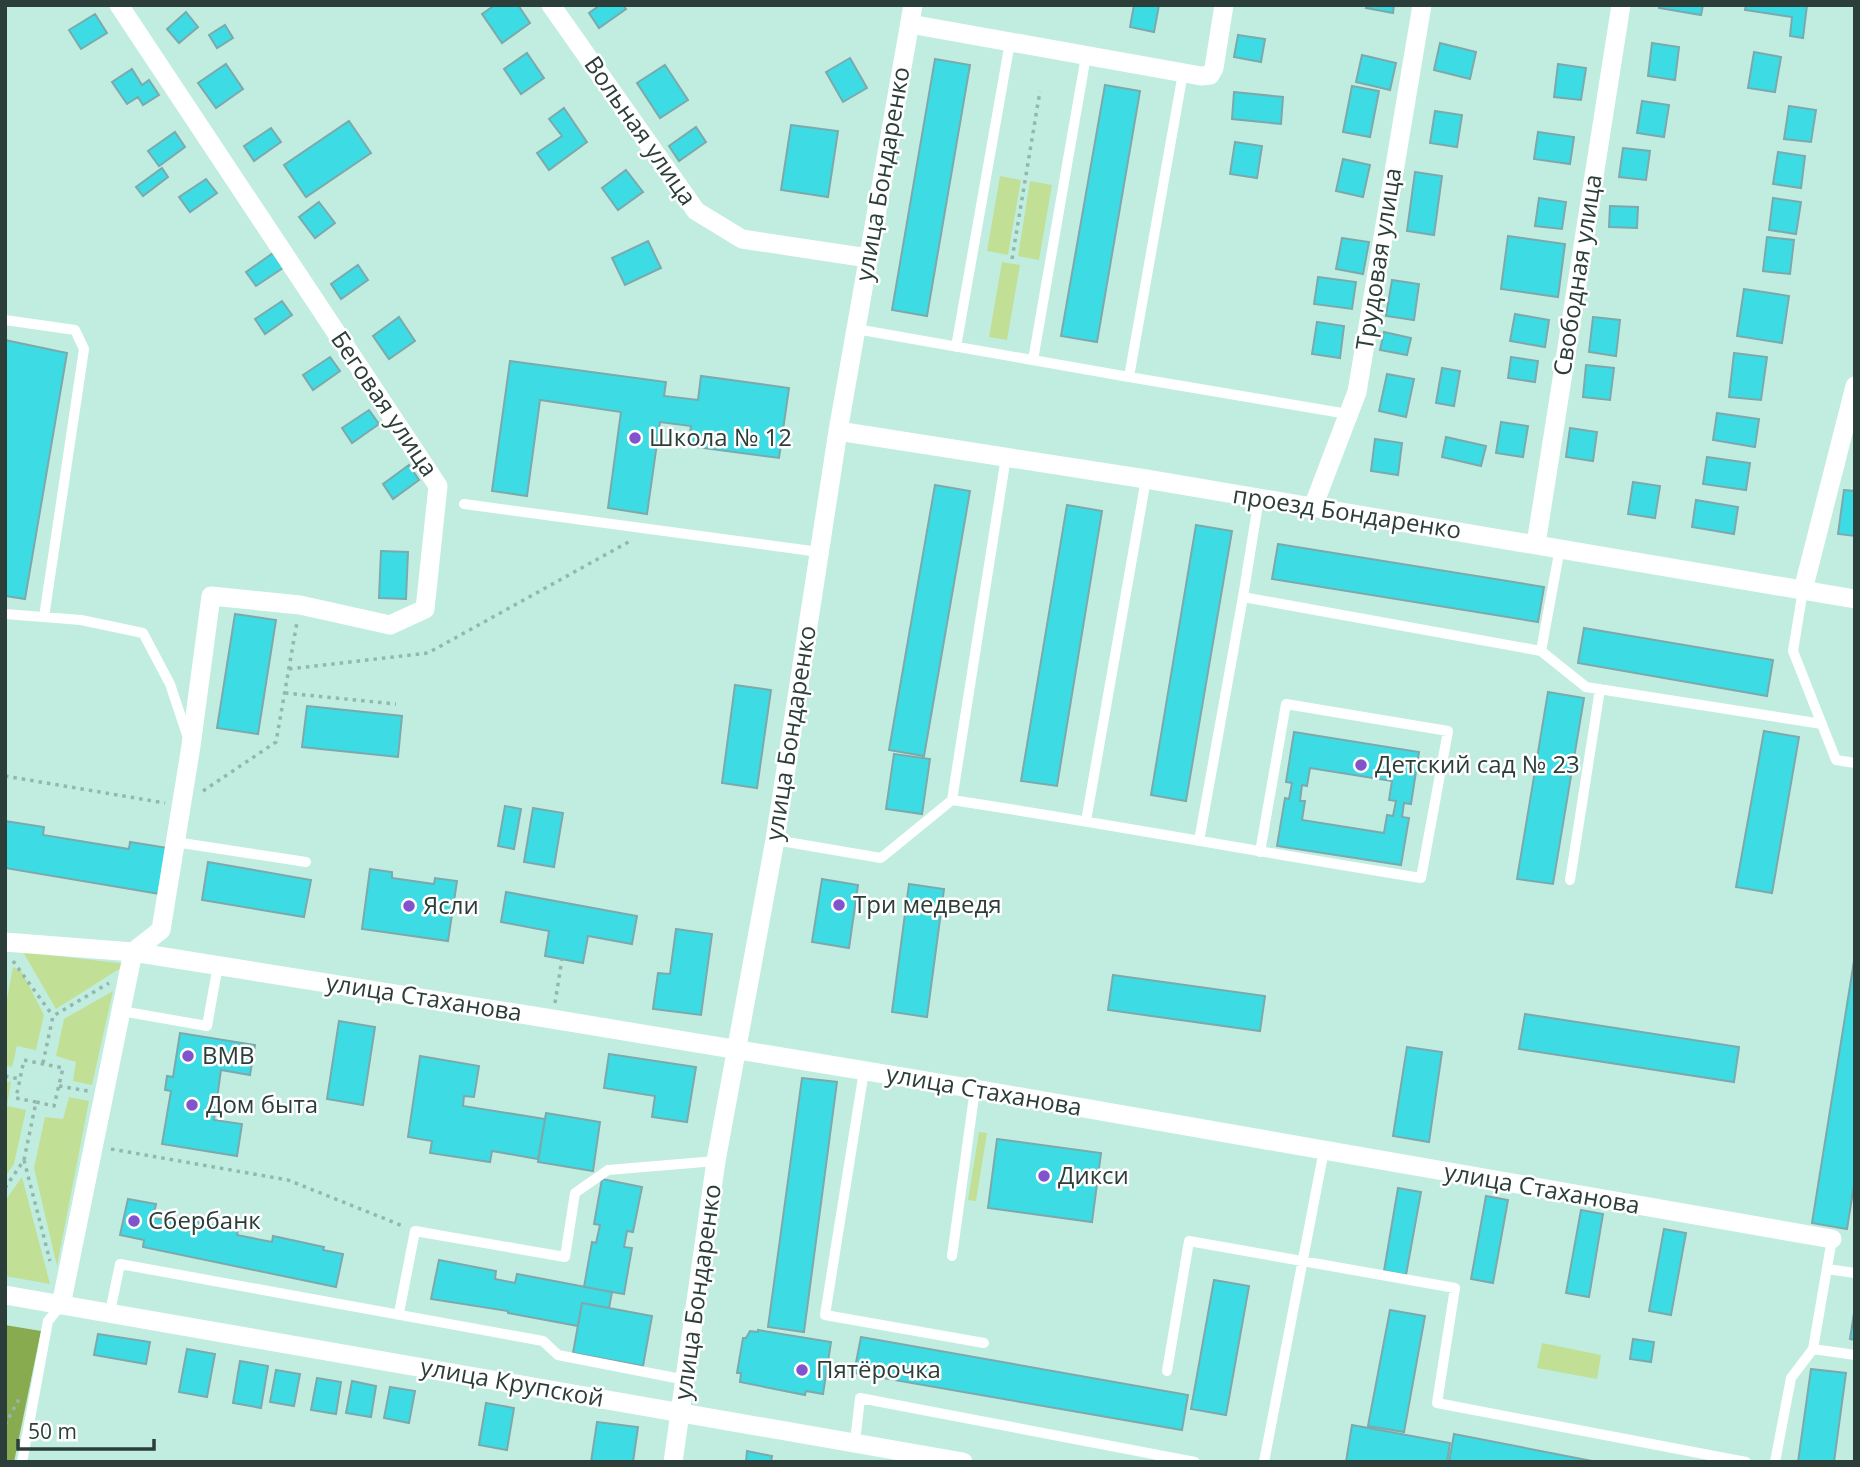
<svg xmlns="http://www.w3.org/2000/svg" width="1860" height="1467" font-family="'Open Sans',sans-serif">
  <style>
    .green { fill: #c1e095 }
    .forest { fill: #89ab4f }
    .building { fill: #3ddce4; stroke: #7ba9ac; stroke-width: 2; fill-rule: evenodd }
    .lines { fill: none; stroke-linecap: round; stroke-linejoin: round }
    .path { stroke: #93b7ad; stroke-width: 3.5; stroke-dasharray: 3.5 5; stroke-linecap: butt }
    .lane { stroke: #fff; stroke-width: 10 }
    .street { stroke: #fff; stroke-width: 19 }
    .poi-dot { fill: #8153cc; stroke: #fff; stroke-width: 2.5 }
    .labels { text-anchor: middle; stroke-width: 5; stroke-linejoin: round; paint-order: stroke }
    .street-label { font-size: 24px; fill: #2c3e39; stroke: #fff }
    .poi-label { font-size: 24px; fill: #2c3e39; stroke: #fff; text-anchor: start }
  </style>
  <rect width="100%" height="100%" fill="#c0ede0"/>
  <path class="green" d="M1000 176 1021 180 1008 255 987 251Z
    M1030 181 1052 185 1039 260 1018 256Z
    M1002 262 1020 265 1007 340 989 337Z
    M23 952 127 964 56 1009Z
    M13 967 22 972 44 1015 36 1050 17 1046 12 1067 5 1065V1009Z
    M113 991 92 1085 73 1081 76 1062 56 1056 64 1019Z
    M5 1081 11 1082 7 1106 26 1110 14 1164 5 1177Z
    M69 1097 89 1101 57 1266 34 1168 45 1117 63 1119Z
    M979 1132 987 1133 976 1201 968 1200Z
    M22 1177 50 1284 5 1276V1201Z
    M1542 1343 1601 1355 1597 1379 1537 1368Z"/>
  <path class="forest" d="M5 1325 41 1331 14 1462H5Z"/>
  <path class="building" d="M495 5H518L530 23 502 43 482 14Z
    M600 5H623L626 9 599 28 589 13Z
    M1134 5H1159L1154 32 1130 27Z
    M1367 5H1394L1393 13 1366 8Z
    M1659 5H1703L1701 15 1659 8Z
    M1746 5H1807L1803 38 1790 36 1792 17 1745 10Z
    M186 12 198 27 179 43 167 29Z
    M95 14 107 33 81 49 69 30Z
    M225 25 233 38 217 48 209 35Z
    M1238 35 1265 39 1261 62 1234 57Z
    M1440 43 1476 52 1470 79 1434 70Z
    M1652 43 1679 47 1675 80 1648 76Z
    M1754 52 1781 57 1775 92 1748 88Z
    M527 53 544 78 521 94 504 69Z
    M1362 55 1396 63 1390 90 1356 82Z
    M850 58 867 88 843 102 826 72Z
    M935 59 970 65 927 316 892 310Z
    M226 64 243 89 216 108 198 83Z
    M1558 64 1586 68 1581 100 1554 97Z
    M665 65 688 100 660 118 637 83Z
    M132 69 142 85 149 80 159 95 143 105 138 97 127 104 112 82Z
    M1105 85 1140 91 1097 342 1061 336Z
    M1352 86 1379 91 1370 137 1343 132Z
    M1234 92 1283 97 1281 124 1232 119Z
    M1642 101 1669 105 1664 137 1637 133Z
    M1789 106 1816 110 1811 142 1784 139Z
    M564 108 587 142 549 170 537 153 562 136 549 119Z
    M1435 111 1462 115 1457 147 1430 143Z
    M349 121 371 153 306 197 284 165Z
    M791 125 838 131 828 197 781 190Z
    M696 127 706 142 679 161 669 146Z
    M271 128 281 142 254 161 244 146Z
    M175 132 185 147 159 166 148 151Z
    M1538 132 1574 137 1570 164 1534 159Z
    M1235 142 1262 146 1257 178 1230 174Z
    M1623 148 1650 151 1646 180 1619 177Z
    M1778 152 1805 156 1801 188 1773 184Z
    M1343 159 1370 165 1363 197 1336 191Z
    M162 168 168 177 143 196 136 187Z
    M626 170 643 192 618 210 602 188Z
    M1415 172 1442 176 1434 235 1407 231Z
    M206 179 217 193 190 212 179 197Z
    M1539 198 1566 202 1562 229 1535 226Z
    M1773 198 1801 202 1796 234 1769 230Z
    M319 202 335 223 315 238 299 217Z
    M1610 206 1638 207 1637 228 1609 227Z
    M1508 236 1565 244 1558 297 1501 289Z
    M1767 237 1794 240 1790 274 1763 271Z
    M1342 238 1369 242 1363 274 1336 269Z
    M648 241 661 268 625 285 612 258Z
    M273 253 283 268 256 286 246 272Z
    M358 265 368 280 341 299 331 284Z
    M1318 277 1356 282 1352 309 1314 304Z
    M1392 280 1419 284 1414 320 1386 316Z
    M1744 289 1789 296 1782 343 1737 336Z
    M282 301 292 315 265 334 255 319Z
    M1515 314 1549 320 1545 347 1510 341Z
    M399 317 415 341 389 359 373 336Z
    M1593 317 1620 320 1616 356 1589 352Z
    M1317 322 1344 326 1340 358 1312 354Z
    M1384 332 1411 338 1407 355 1380 350Z
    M5 340 67 353 25 599 5 596Z
    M1734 353 1767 357 1761 400 1729 397Z
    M330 357 340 371 313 390 303 375Z
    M1511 357 1538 361 1535 382 1508 378Z
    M510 361 666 382 664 396 698 400 701 376 789 388 779 458 688 446 691 426 660 422 647 514 608 508 621 412 540 400 527 496 492 491Z
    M1586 365 1614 368 1610 400 1583 397Z
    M1442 368 1460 371 1454 406 1436 403Z
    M1387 374 1414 379 1406 417 1379 411Z
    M369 410 379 424 352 443 342 428Z
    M1717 413 1759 419 1755 447 1713 440Z
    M1501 422 1528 426 1523 457 1496 453Z
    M1570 428 1597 432 1593 461 1566 457Z
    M1446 437 1486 446 1481 466 1442 457Z
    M1375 439 1402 443 1398 475 1371 471Z
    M1707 457 1750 463 1746 490 1703 484Z
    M409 465 419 480 393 499 383 484Z
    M1633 482 1660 486 1655 518 1628 514Z
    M935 485 970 491 924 756 889 750Z
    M1844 490 1855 491V536L1838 534Z
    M1696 500 1738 507 1734 534 1692 527Z
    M1067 505 1102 511 1057 786 1021 781Z
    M1196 525 1232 531 1186 801 1151 795Z
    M1278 544 1544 587 1538 622 1272 579Z
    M381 551 408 552 406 599 379 598Z
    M235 614 276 620 258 734 217 728Z
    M1584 628 1773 660 1767 696 1578 663Z
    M735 685 771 690 757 788 722 783Z
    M1548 692 1584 698 1553 884 1517 879Z
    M307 706 402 716 398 757 302 747Z
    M1764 731 1799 737 1772 893 1736 887Z
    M1294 732 1419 752 1411 804 1404 803 1402 817 1409 818 1401 865 1277 846 1285 798 1289 799 1292 783 1286 782ZM1310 768 1392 781 1389 800 1396 801 1393 816 1387 815 1384 833 1302 820 1305 801H1300L1302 785 1307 786Z
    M894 754 930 759 922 814 886 809Z
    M505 806 521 809 514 849 498 846Z
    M533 808 563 813 554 867 524 862Z
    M5 821 44 827 43 835 129 849 130 842 168 848 160 894 5 868Z
    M208 862 311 880 304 917 202 900Z
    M370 869 392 872V878L434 884 435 878 457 881 448 941 362 929Z
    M822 879 858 885 849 948 812 942Z
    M909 884 944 889 927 1017 892 1012Z
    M506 892 637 916 632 944 588 936 583 963 545 956 549 931 501 922Z
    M676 929 712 934 701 1015 653 1009 658 973 670 974Z
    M1854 961 1855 1179 1847 1229 1812 1223Z
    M1113 975 1265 996 1260 1031 1108 1010Z
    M1525 1014 1739 1047 1734 1082 1519 1049Z
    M339 1021 375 1027 363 1105 327 1099Z
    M180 1033 255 1045 250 1075 221 1070 214 1120 242 1124 237 1156 162 1144 171 1091 165 1090 167 1076 173 1077Z
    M1407 1047 1442 1052 1429 1142 1393 1136Z
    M609 1054 696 1067 687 1122 652 1117 655 1096 604 1088Z
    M420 1056 479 1066 474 1097 464 1096 463 1106 545 1119 538 1159 492 1151 490 1162 430 1153 432 1141 408 1137Z
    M802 1078 837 1082 804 1332 768 1327Z
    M546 1113 600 1122 593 1171 538 1162Z
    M997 1139 1101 1153 1092 1222 988 1208Z
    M602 1179 642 1187 633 1232 627 1231 624 1247 632 1248 624 1294 584 1287 592 1242 596 1243 600 1225 594 1224Z
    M1398 1188 1421 1192 1406 1275 1384 1271Z
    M1486 1196 1508 1200 1493 1283 1471 1279Z
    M128 1199 156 1204 153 1218 186 1224 187 1220 238 1230 237 1235 272 1242 273 1236 324 1247 323 1250 343 1254 336 1287 143 1247 144 1240 120 1235Z
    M1581 1210 1603 1214 1589 1297 1566 1293Z
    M1664 1229 1686 1233 1671 1315 1649 1311Z
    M439 1260 496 1271 495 1279 515 1283 517 1274 612 1292 609 1308 582 1303 578 1326 508 1313V1311L431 1299Z
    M1214 1280 1249 1286 1226 1415 1191 1409Z
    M582 1303 652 1316 643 1366 573 1353Z
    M1855 1307V1340L1850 1339Z
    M1390 1310 1425 1316 1404 1432 1368 1426Z
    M758 1330 831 1342 823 1394 806 1391 805 1395 740 1382 741 1373H737L743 1338H746L750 1331 758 1332Z
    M98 1334 150 1342 146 1364 94 1355Z
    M861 1337 1188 1395 1182 1430 854 1373Z
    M1633 1339 1654 1342 1651 1362 1630 1359Z
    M187 1349 215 1354 207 1397 179 1392Z
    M240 1361 268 1366 261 1408 233 1403Z
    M1811 1369 1846 1373 1834 1462H1798Z
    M276 1370 300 1374 294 1406 270 1402Z
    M317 1378 341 1382 336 1414 311 1410Z
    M352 1381 376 1386 371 1417 346 1413Z
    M390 1387 415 1391 409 1423 384 1418Z
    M486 1403 514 1408 507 1450 479 1445Z
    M597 1422 638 1427 633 1462H591Z
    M1352 1425 1450 1443 1447 1462H1346Z
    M1454 1434 1597 1462H1449Z
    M747 1451 772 1456 771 1462H746Z"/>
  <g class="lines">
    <path class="path" d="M1012 259 1040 91
      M289 669 428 653 632 540
      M285 693 396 704
      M5 776 165 803
      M203 791 276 742 297 622
      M13 961 53 1016
      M555 1003 562 959
      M43 1063 53 1016 109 983
      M5 1076 20 1079
      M59 1086 88 1091
      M111 1149 288 1180 403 1226
      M24 1160 36 1102 54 1106 63 1068 24 1060 16 1098 36 1102
      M5 1188 24 1160 50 1261
      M5 1425 19 1399"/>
    <path class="lane" d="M5 320 75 330 84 349 44 617
      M856 329 1129 377 1183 73
      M956 347 1010 42
      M1033 360 1086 56
      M1129 377 1348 414
      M1259 498 1243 597 1541 651 1586 687 1822 724
      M464 504 819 552
      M1803 590 1793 651 1836 760 1855 763
      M5 614 81 620 143 633 170 684 187 735
      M1541 651 1560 548
      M952 800 1006 457
      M1086 821 1146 479
      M775 840 881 858 952 800C1109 824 1264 853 1421 878L1448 731 1286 704 1260 852
      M1199 841 1243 597
      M175 842 306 862
      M1570 880 1600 689
      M121 1011 207 1026 218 965
      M864 1071 825 1315 984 1343
      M952 1256 975 1089
      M1827 1269 1855 1273
      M110 1312 120 1264 543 1341 558 1355 686 1380
      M399 1313 415 1231 565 1257 575 1193 608 1170 716 1161
      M1813 1349 1855 1355
      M1167 1371 1189 1241 1455 1288 1437 1403 1746 1462
      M855 1442 860 1398 1195 1462
      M22 1462 48 1321 61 1305
      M1264 1462 1324 1150
      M1775 1462 1791 1378 1813 1349 1832 1239"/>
    <path class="street" d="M119 5 438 486 425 609 390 625 300 605 211 596 191 746 161 930 133 952
      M551 5 696 211 742 239 868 258
      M910 24 1201 76 1210 75 1214 68 1224 5
      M838 431 1146 479 1855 599
      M1313 507 1357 392 1422 5
      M1536 544 1621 5
      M1803 590 1855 386
      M5 942 133 952 552 1019 975 1089 1832 1239
      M5 1295 963 1462
      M61 1305 133 952
      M673 1462 716 1161 775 840 838 431 913 5"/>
  </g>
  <g class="poi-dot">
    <circle cx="635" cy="438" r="7"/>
    <circle cx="1361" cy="765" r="7"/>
    <circle cx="839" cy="905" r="7"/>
    <circle cx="409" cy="906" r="7"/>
    <circle cx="188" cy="1056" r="7"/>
    <circle cx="192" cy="1105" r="7"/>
    <circle cx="1044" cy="1176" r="7"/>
    <circle cx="134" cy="1221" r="7"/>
    <circle cx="802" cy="1370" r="7"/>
  </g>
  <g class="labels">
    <g class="street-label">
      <text transform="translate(640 131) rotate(55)" y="8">Вольная улица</text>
      <text transform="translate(883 174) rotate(-80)" y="8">улица Бондаренко</text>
      <text transform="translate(1379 259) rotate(-81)" y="8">Трудовая улица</text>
      <text transform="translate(1578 275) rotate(-81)" y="8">Свободная улица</text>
      <text transform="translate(384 404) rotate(56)" y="8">Беговая улица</text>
      <text transform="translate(1347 513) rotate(9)" y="8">проезд Бондаренко</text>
      <text transform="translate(791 733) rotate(-81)" y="8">улица Бондаренко</text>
      <text transform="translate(424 998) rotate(9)" y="8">улица Стаханова</text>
      <text transform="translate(984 1091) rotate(10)" y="8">улица Стаханова</text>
      <text transform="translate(1542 1189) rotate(10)" y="8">улица Стаханова</text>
      <text transform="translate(698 1292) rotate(-82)" y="8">улица Бондаренко</text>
      <text transform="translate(512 1383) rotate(10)" y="8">улица Крупской</text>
    </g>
    <g class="poi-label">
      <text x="649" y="446">Школа № 12</text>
      <text x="1375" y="773">Детский сад № 23</text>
      <text x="853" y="913">Три медведя</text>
      <text x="423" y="914">Ясли</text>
      <text x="202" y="1064">ВМВ</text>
      <text x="206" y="1113">Дом быта</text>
      <text x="1058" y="1184">Дикси</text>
      <text x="148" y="1229">Сбербанк</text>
      <text x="816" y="1378">Пятёрочка</text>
    </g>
  </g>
  <rect width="1860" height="1467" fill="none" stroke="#2c3e39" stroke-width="14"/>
  <path d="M18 1439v10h136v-10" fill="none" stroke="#2c3e39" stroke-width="3.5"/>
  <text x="28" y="1439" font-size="21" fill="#2c3e39" stroke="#ffffff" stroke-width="5" paint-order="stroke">50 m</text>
</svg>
